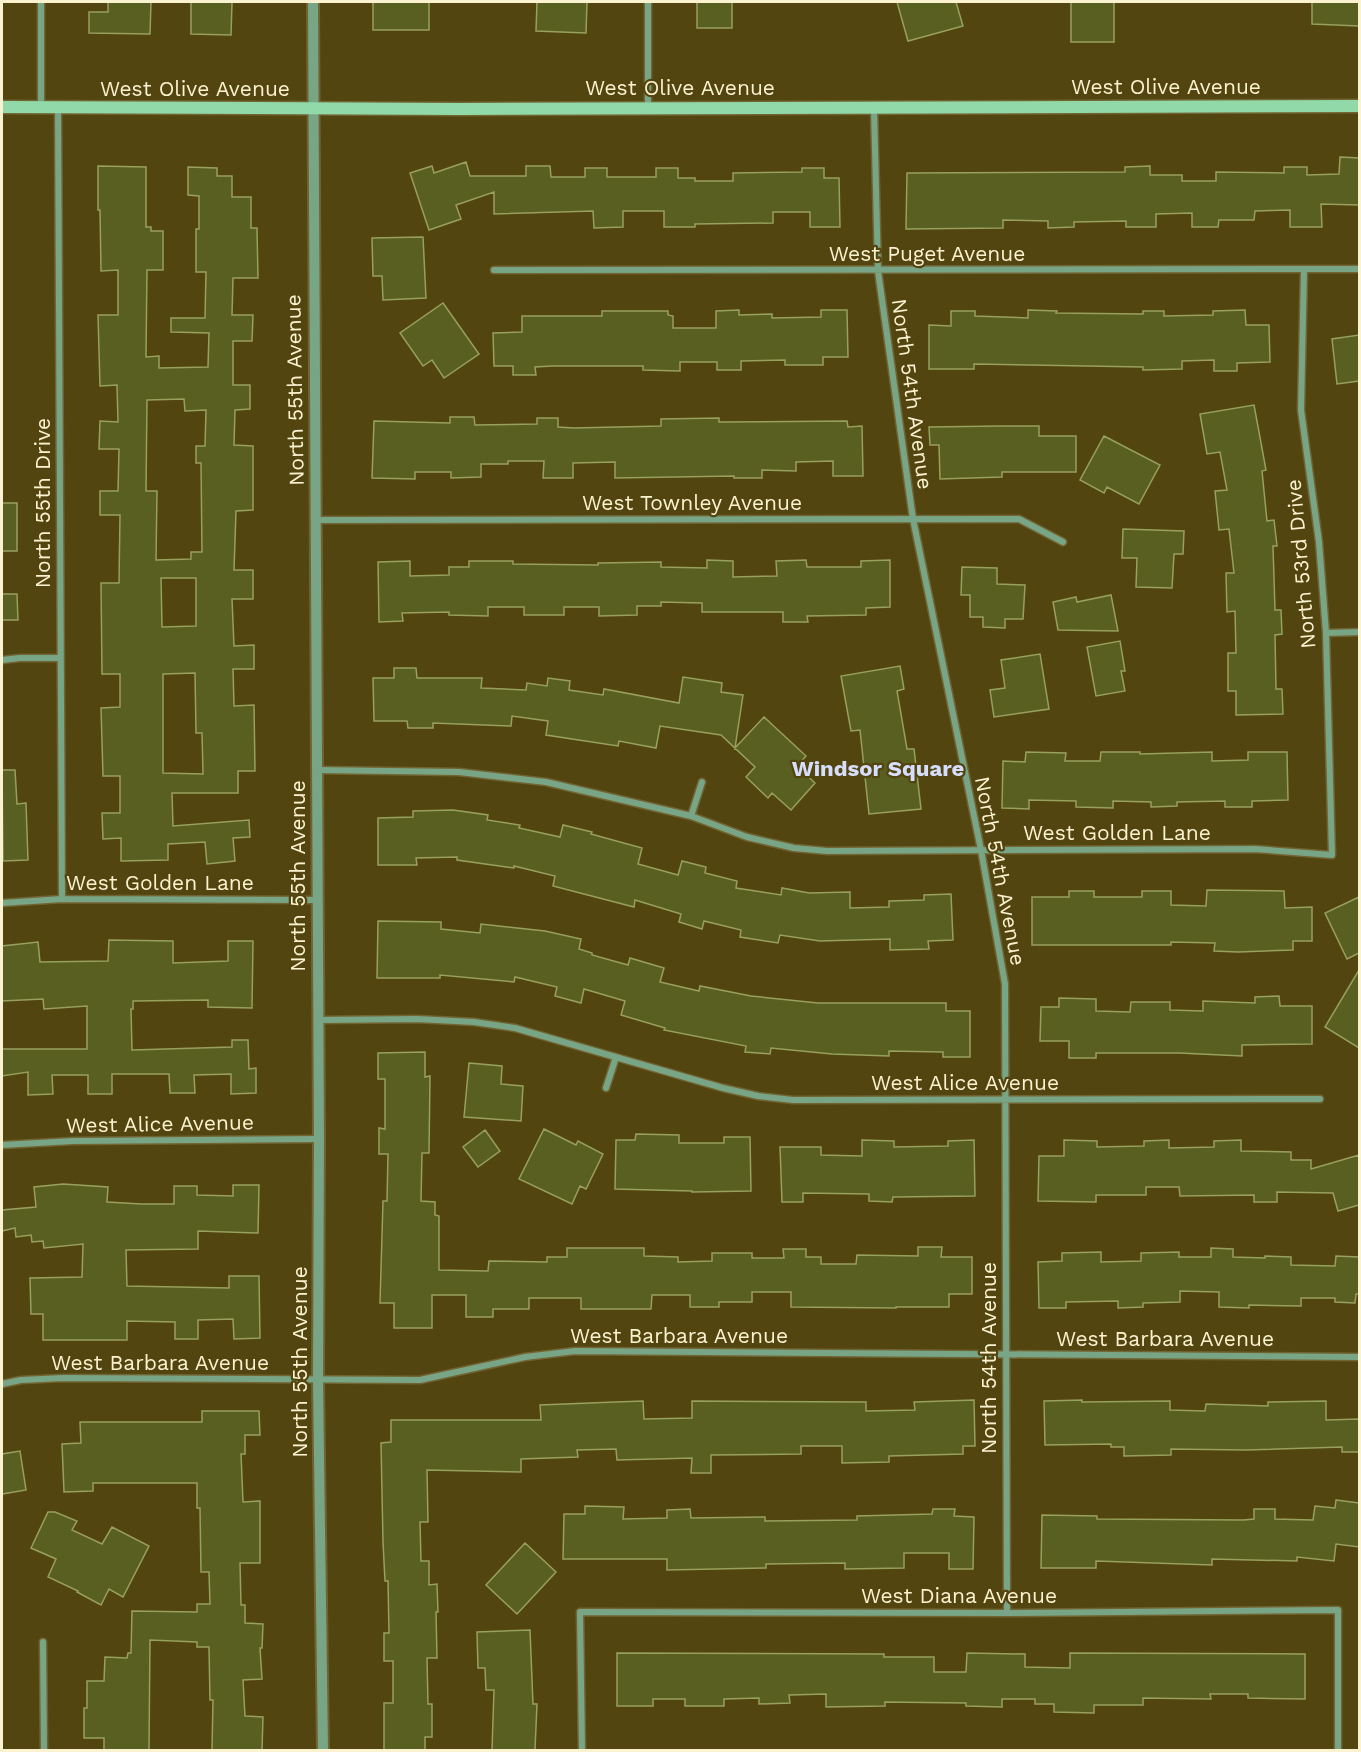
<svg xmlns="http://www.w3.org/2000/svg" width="1361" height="1752" font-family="'Work Sans',sans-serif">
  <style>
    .building { fill: #595f20; stroke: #98a05d; stroke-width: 1.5; fill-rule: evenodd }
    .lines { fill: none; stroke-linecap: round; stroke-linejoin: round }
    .minor-casing { stroke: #716433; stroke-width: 9 }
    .tertiary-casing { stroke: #716433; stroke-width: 14 }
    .secondary-casing { stroke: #716433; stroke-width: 15 }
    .minor { stroke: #78a586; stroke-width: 6 }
    .tertiary { stroke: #78a586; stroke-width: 10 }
    .secondary { stroke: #91d9a9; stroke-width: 12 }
    .labels { text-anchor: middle; stroke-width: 4.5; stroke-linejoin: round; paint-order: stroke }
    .street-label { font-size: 21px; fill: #fbf2d0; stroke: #534510 }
    .neighbourhood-label { font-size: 22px; font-weight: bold; fill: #d7defb; stroke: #534510 }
  </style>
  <rect width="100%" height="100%" fill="#534510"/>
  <path class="building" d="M108 2H151L150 34 89 33V12H108Z
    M191 2H232L231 35 191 34Z
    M373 2H429V30H373Z
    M537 2H587L586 33 536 31Z
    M697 2H732V28H697Z
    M897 2H956L963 26 908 41Z
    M1071 2H1114V42H1071Z
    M1312 2H1359V26L1312 24Z
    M1340 157 1359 158V205L1321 204 1322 227H1290V210L1255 211 1254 220H1219L1218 227H1192V213L1156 214V227H1126V221L1074 222V227L1048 228V221L1003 220V228L906 229 907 173 1125 172V167L1150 166V175H1182V181H1216V172L1284 173V167H1307V175L1339 174Z
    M466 162 470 176H526V166H550L551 177H585V168H607V177H656V168H678V178H695V181H733V173L802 172V168H824V178H839L840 227H810V212H773V223L695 224V227H664V211H623V227L594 228 593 211 494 214V192L456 205 461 219 429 230 410 173 432 166 434 173Z
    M98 166 146 167V227H151V231H163V270H147L146 357 159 356V368L208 367 209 333 171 332V318H205L206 272H196V229H199V196L188 195V167L217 168V176H232V197H251V228H257L258 278H233L232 315H253L252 341H233V385H250V409L235 410 234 445 253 446V510L236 511 234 570H253V599H232L234 646 254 645V669H233L234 706 254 705 255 771H238V793H172L173 826 249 820 250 837 233 838 235 861 207 864 205 842 168 844V860L121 861V838L103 839 102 813H120V776H103L101 708 120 707V674H102L101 583H119L120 515H100V491H118L119 449H99L100 421 118 422 117 385 100 386 98 315H118V270L101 271 100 210H98ZM184 399 185 411 206 410 205 446H196V463H201L202 552H191V559L156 560 157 491H146L147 400ZM161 578H196V626L162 627ZM195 673 196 733H202L203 774 163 773V674Z
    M423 237 426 298 383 300 382 276H373L372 238Z
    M443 303 479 354 444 378 432 360 423 366 400 333Z
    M739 310V315L772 314V318L821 317V310H847L848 357H823V365H785V360L741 361V370H717V362H680V371L643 370V366H552L535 367 536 375H513V366H494L493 333 522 332V316H602V311H668V315L673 316V328H716V311Z
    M1028 310 1057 311 1056 313 1143 314V311H1164V316L1213 315V311L1245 310 1246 325H1269L1270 362 1237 363V371H1214V360L1182 361V369L1143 370V367L974 364V369H929V325L951 326V311H975V316L1028 318Z
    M1359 335V381L1337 384 1332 339Z
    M1254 405 1266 470 1262 471 1267 521 1274 520 1277 546H1273L1275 610H1281L1282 634 1275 635 1276 689H1282L1283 714 1236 715V691H1228V653H1236L1235 611 1227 612 1226 573H1234L1229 529 1219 530 1215 491 1227 490 1220 452 1207 454 1200 414Z
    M450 417H474L475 425 537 424V418H558V427L574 428 661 426V419L719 418V422L847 421 848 427 862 426 863 476H833V461L796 462V471L762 470V478H734V476L615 478V462L573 463V478H543L544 461H508V464H481V477L451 478V472H415V479L372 478 374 421 450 423Z
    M1001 426H1039V436H1076V472H1002V477L940 479 939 445H930L929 427Z
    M1104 436 1160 465 1139 504 1107 487 1104 493 1080 480Z
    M2 503H17V551H2Z
    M1123 529 1184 531 1183 554H1174L1172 588 1136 587 1137 558H1122Z
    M707 560 733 561V577L777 576 776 561 806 560 807 567H861V561L890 560V607L866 608V615L807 616 808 622H783V612H702V603L661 602V606H637V615L599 616V607H564V615H524V607H488V616L449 615V612L402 613 403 621 379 622 378 562 410 561V576L449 575V567H469V561H513V564L598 565V563L661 562V567L707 568Z
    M962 567 997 568V584L1025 585 1023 619H1005V628L983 627V617H970V595H961Z
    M2 594H17L18 620H2Z
    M1111 595 1118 631 1058 630 1053 602 1076 597 1077 602Z
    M1120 641 1125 671H1121L1125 691 1096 696 1087 647Z
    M1040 654 1049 709 994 717 990 690 1005 688 1001 660Z
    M900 666 904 689 897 691 907 749H914L921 809 869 814 860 730 851 731 841 676Z
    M394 668H416L417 678H482L481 688 526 690 527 683 547 686 548 678 570 681 569 690 603 695 604 689 679 703 683 677 722 683 721 692 743 695 735 748 764 717 806 756 797 766 815 783 791 810 772 793 768 798 746 777 755 767 721 735 660 726 656 748 619 741 618 746 546 735 548 721 512 716 511 726 433 723V728H408L407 721H374L373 678H394Z
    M1026 752 1066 753 1065 761H1100L1101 752H1140V754L1212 752V761L1248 760V752H1287L1288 800 1252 801V807H1225V801L1177 802V806L1151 807V802L1113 801V808L1076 807V801L1029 800V809L1002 808 1003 761 1025 762Z
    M2 770H15L17 804 26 803 28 860 3 861Z
    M453 810 488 815 487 820 520 825 519 828 560 837 563 825 592 832 591 834 642 848 638 864 678 875 682 861 706 867 705 873 737 881 736 888 781 895 782 888 809 893 850 892V908L889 907V901L924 900V895L951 894 953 940 928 941 929 949 890 950V939L820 941 780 935 778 943 740 937 741 930 704 921 702 929 679 922 681 914 635 900 634 907 553 886 555 876 514 866V868L457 860V857L416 858 417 865H378V818L413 817V811Z
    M1207 890 1284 891 1285 908 1312 907V941H1293V950L1238 952 1214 951 1215 943 1171 942V945H1032V897H1069V891H1094V897H1142V891H1171V905L1206 906Z
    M1359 897V953L1347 959 1325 913Z
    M378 921 441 922V929L480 933 481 924 545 931 581 939 579 949 592 953V955L628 965 630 958 664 968 660 982 699 991 700 986 751 996 818 1003H946V1011H970V1057H943V1052L889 1051V1056L832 1054 771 1048 770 1054 745 1052 746 1046 664 1030 665 1028 621 1015 625 1001 584 989 581 1003 555 996 557 987 515 977 514 982 440 975V978H377Z
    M109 940 173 941V963L228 961V941H253L252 1008 208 1007V1000L133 1001V1009H131L132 1050 232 1047V1040H248L249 1069 256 1068V1093L231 1094V1074L194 1075 195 1093H170L169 1074H112V1094H88V1075H52L53 1094 28 1095V1072L2 1076V1049H87V1006L44 1009 43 999 2 1001V946L38 942 40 962 108 961Z
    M1359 970V1048L1325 1027Z
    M1279 996 1280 1006H1312V1044L1242 1045V1056L1179 1053H1096V1058H1069V1041H1040L1041 1007H1059V998L1096 999V1011L1130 1012 1131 1002H1170V1010L1203 1011V1001L1255 1003V997Z
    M425 1052V1077L430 1076 429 1153H422L421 1201 435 1202V1215L439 1216V1270L488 1271 489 1261 547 1262V1257H567V1248H644V1256L678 1257V1262L712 1261V1253H752V1258H784L783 1249H806V1257H821V1264H856L857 1255 918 1256V1247H942L941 1257H972V1294H949V1307H896V1308L791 1307V1292H752V1302H719V1307H690V1295H652L651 1309H581V1298H529V1309H493V1317H466V1295H432V1328H394V1303H380L383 1201H387L388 1154H379V1128L385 1129V1079H378V1053Z
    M469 1063 502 1066 501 1084 523 1086 521 1121 464 1117Z
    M544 1129 576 1145 578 1141 603 1154 586 1189 580 1186 572 1204 519 1179Z
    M485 1130 500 1151 478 1167 463 1147Z
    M636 1134 679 1135V1143H724V1137H750L751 1191 692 1192V1191L615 1189 616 1140H635Z
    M862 1140 894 1141V1147L948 1146V1141L974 1140 975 1196 893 1197 892 1202 869 1201V1194L803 1193V1202H782L780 1147H821V1155L862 1156Z
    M1064 1140 1097 1141V1147L1144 1146V1141L1169 1140V1148L1214 1147V1141L1241 1140V1151L1291 1152V1160H1311V1169L1359 1155V1205L1338 1211 1333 1193 1277 1192V1202H1254V1195L1180 1196 1179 1187H1146V1195H1096V1202L1038 1201 1039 1156H1064Z
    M63 1184 108 1187 107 1202 142 1204H174V1186H197V1195L233 1196V1185H259L258 1233 198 1231V1249L126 1250 127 1286 229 1288V1276H259L260 1338 234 1339 233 1319 198 1320V1339H175V1322L127 1321V1340H43V1314H31L30 1278 82 1277 83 1244 44 1248 43 1241 32 1242 31 1235 16 1237 15 1228 2 1231V1210L36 1207 34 1187Z
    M1211 1248 1233 1249V1257L1265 1258V1256L1291 1257V1265L1335 1266 1336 1256 1359 1257V1294H1356L1355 1303 1335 1302V1298H1301V1306L1249 1305V1308L1219 1307V1292L1180 1291V1302L1143 1303V1307L1118 1308V1301L1066 1302V1308H1039L1038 1262 1062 1261V1253L1101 1252V1262L1141 1261V1253L1179 1252V1257H1211Z
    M974 1400 975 1446H963V1454L889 1456V1462L842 1463V1446H801V1454L711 1455V1473H691L692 1458 617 1460 616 1449 577 1450 578 1457 521 1459V1472L427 1470 428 1522H420L421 1561H429V1585L437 1584 438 1612H436L437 1658H427L428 1704H432V1737H425V1750H384V1703H393V1661H384V1633H389L388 1581H385L383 1542 381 1443 391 1442V1420H541L540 1405 615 1402 643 1401 644 1419 692 1418V1401L866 1402V1411L915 1410 914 1402Z
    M1082 1400V1402L1170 1401V1410L1205 1411 1206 1404 1268 1406V1402L1326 1401V1420L1359 1419V1452H1342V1447L1246 1450 1171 1449V1455L1124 1456V1447H1111V1444L1045 1445 1044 1401Z
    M202 1411H259L260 1435H245V1454H241L243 1502 260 1501V1563H240L241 1605H245V1623L263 1624 262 1648H260L262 1679 243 1680 245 1716 263 1717 262 1750H212L213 1700H210L209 1647H197V1642L150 1640 149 1750H104V1738H84V1708H87V1681H104L105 1657 127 1658 128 1653H131L132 1611 197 1612V1604H210L209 1572H201L200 1508H197V1483H93V1491L64 1492 62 1444 81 1443 80 1422H202Z
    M20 1451 26 1490 2 1494V1454Z
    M1336 1500 1359 1503V1547L1336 1544 1334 1561 1297 1557V1561L1212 1559V1565L1096 1561V1568H1041L1042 1515 1097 1516V1519L1243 1520 1254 1519V1509H1275V1519L1313 1520 1315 1506 1335 1508Z
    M585 1506 624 1507 623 1519 667 1518V1510L690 1509 691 1518 765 1517V1521L857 1520V1516L932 1514 933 1509H955L954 1516 974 1517 973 1569H949V1553H904V1568L845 1569V1563L766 1564V1568L667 1570V1559H563L564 1514H585Z
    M48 1512H55L77 1521 72 1530 102 1544 112 1527 149 1546 123 1597 109 1589 101 1605 77 1592 78 1591 48 1577 56 1559 31 1548Z
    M525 1543 556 1572 517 1614 486 1585Z
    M530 1630 533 1704H537L535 1750H492L494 1690H486L485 1668H478L477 1632Z
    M617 1653 884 1654V1657H934V1672H966L967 1653 1025 1654V1667L1070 1668V1653L1305 1654V1699L1248 1698V1694H1210L1211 1699 1143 1698V1705H1094V1713L1054 1712V1704H1035V1699H1002V1707L966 1706V1703L885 1702V1706L826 1707V1694L789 1695 790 1703 759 1704V1698L724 1699V1706H685V1699H653V1706H617Z"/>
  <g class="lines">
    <defs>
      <path id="minor" d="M41 2V107
        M648 2V107
        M58 108 62 899
        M874 108 878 271 913 519 981 850 1005 984 1007 1613
        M494 270 1360 269
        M316 520 1019 519 1063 542
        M1326 633 1360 632
        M2 660 20 658H60
        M317 770 459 772 546 782 691 816 747 837 794 848 827 851 1255 849 1332 855 1326 633 1319 542 1301 410 1304 270
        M691 816 702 782
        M2 903 62 899 318 900
        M318 1020 417 1019 474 1022 515 1028 723 1088 758 1096 793 1100 1320 1099
        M606 1088 616 1057
        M2 1145 73 1141 319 1139
        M2 1384 21 1380 63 1378 420 1380 525 1357 575 1351 1360 1357
        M43 1642 44 1750
        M582 1750 580 1612 1007 1613 1338 1610V1750"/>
      <path id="tertiary" d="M313 2 319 1139 318 1381 323 1750"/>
      <path id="secondary" d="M2 107 460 109 1360 106"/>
    </defs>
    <use href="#minor" class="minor-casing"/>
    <use href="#tertiary" class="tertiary-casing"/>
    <use href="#secondary" class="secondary-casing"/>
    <use href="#minor" class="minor"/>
    <use href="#tertiary" class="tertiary"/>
    <use href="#secondary" class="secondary"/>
  </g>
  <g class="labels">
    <g class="street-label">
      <text x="1166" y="94">West Olive Avenue</text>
      <text x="680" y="95">West Olive Avenue</text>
      <text x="195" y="96">West Olive Avenue</text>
      <text x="927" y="261">West Puget Avenue</text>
      <text transform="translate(295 390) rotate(-91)" y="7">North 55th Avenue</text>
      <text transform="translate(912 394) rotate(82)" y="7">North 54th Avenue</text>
      <text transform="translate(43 503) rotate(-90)" y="7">North 55th Drive</text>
      <text x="692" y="510">West Townley Avenue</text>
      <text transform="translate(1301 564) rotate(-95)" y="7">North 53rd Drive</text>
      <text x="1117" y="840">West Golden Lane</text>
      <text transform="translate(1000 871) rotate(79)" y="7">North 54th Avenue</text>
      <text transform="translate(298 876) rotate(-90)" y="7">North 55th Avenue</text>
      <text x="160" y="890">West Golden Lane</text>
      <text x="965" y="1090">West Alice Avenue</text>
      <text transform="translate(160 1124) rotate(-1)" y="7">West Alice Avenue</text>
      <text x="679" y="1343">West Barbara Avenue</text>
      <text x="1165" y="1346">West Barbara Avenue</text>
      <text transform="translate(989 1358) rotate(-90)" y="7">North 54th Avenue</text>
      <text transform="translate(300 1362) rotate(-90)" y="7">North 55th Avenue</text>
      <text x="160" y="1370">West Barbara Avenue</text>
      <text x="959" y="1603">West Diana Avenue</text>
    </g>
    <g class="neighbourhood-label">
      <text x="878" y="776">Windsor Square</text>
    </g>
  </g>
  <rect width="1361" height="1752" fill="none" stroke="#fbf2d0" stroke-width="6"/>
</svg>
